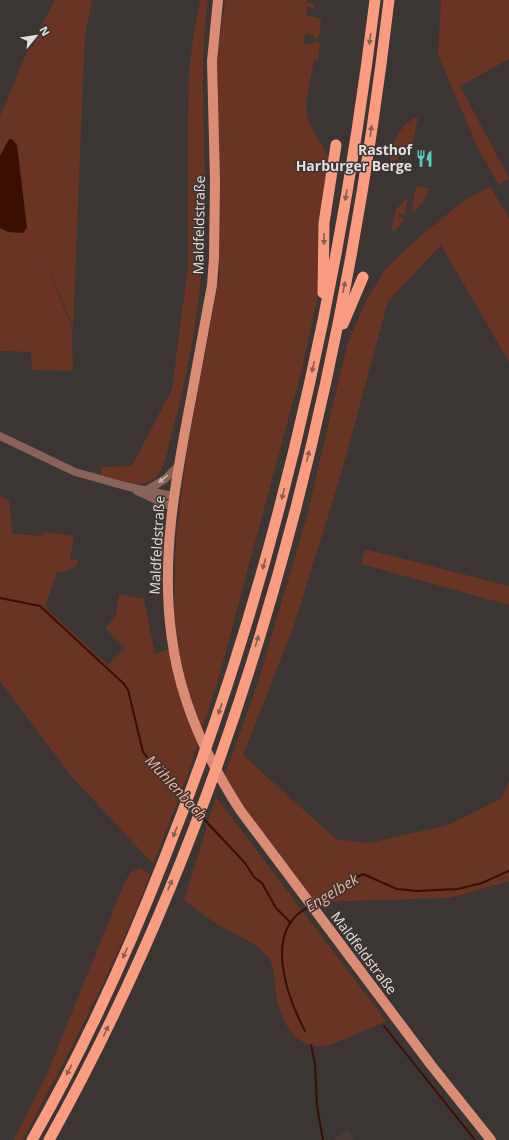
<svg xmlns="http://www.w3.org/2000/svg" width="509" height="1140" font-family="'Open Sans',sans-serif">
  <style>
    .built { fill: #493c38 }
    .green { fill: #693423 }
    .water { fill: #3a0f03 }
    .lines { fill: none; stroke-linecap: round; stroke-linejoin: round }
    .stream { stroke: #3a0f03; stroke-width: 2 }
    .minor { stroke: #896357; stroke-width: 8 }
    .major { stroke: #da8c74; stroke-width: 10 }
    .highway { stroke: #fa9c80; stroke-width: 11 }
    .oneway { fill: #875e52 }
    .oneway2 { fill: #c4b4ae }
    .labels { text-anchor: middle; stroke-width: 3; stroke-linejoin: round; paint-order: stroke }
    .poi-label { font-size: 14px; font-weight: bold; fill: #e3dfdd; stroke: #3b3533; text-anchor: end }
    .street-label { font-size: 14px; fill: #e3dfdd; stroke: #3b3533 }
    .water-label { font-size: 15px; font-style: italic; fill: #f4ad97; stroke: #3b3533 }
  </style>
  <rect width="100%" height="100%" fill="#3b3533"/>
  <path class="built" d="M348 1130 354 1140H333Z"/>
  <path class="green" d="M55 0H92L85 34 73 327 37 241 72 328 73 371 32 370 31 352 0 351V116L27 52Z
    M200 0H208C198 73 206 141 205 214 204 282 191 363 173 428 169 443 166 469 154 479 139 490 117 479 101 475L102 467 132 466 172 389 188 266V128L189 72 193 38Z
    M225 0H307V2L314 4V8L307 7 306 15 321 19 319 39 314 38V35L305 34 304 44H314V41L320 43 318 59 314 60C312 79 302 104 309 122 315 136 325 147 329 161L318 295 302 368 221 669 190 768 153 864 72 777 0 681V496L9 501 12 534 43 536 44 532 74 536 70 560H78L76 566 64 572H57L45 607 108 665 125 648 105 628 116 616 119 594 144 599 155 654 179 645 174 615 176 537 187 451 219 278 217 59Z
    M441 0H509V59L460 86 509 178V179L499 185 478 149 438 55Z
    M416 117 418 119 412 145 389 167C391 146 397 127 416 117Z
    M416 186 429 188 423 202 414 212 412 210Z
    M490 186 509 218V362L441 245 388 301 342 471 294 625 243 755 336 839 369 843 448 825 502 798 509 781V881L450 898 315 902 236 800 224 778 258 682 307 516 347 345 366 301 384 271 409 246 462 202Z
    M408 198 405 215 399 214V217L405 218 403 222 395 231H393L391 229 396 209Z
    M365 549 509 586V605L361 564Z
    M216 797 386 1021C372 1027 337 1044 324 1046 296 1049 282 1023 277 1000 275 989 275 966 269 958 257 942 232 934 216 923 204 916 194 907 184 900Z
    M141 868 150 874C116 966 68 1053 23 1140H14L48 1072 124 883 131 872Z"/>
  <path class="water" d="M9 139H12L17 145 27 228 23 233 8 232 0 228V156Z"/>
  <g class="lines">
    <path class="stream" d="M0 598 40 606 124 684 128 690 143 752 157 770 183 797
      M201 816 245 863 254 877 262 883 276 908 291 923
      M314 905C332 896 345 881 363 874L397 889 417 891 458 889 482 883 509 871
      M384 1026 475 1140
      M305 1031C287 997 262 929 309 907
      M311 1045 315 1064 317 1106 323 1140"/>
    <path class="minor" d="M0 436 75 472 129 487 173 496
      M147 490 165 479 178 466
      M137 491 172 507"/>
    <path class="major" d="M218 0 212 61 215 181 214 258 212 285C205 323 198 361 191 399 176 478 160 558 172 639 180 700 207 759 240 810L431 1065 491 1140"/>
    <path class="highway" d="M323 293 324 223 336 145
      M343 324 363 277
      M32 1140C84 1049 127 954 165 857 275 582 339 293 375 0
      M49 1140C242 793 343 393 389 0"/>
  </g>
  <defs><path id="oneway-solid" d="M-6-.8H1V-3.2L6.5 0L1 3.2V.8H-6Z"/></defs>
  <g class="oneway">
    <use href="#oneway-solid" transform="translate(370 39) rotate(97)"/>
    <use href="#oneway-solid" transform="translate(371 131) rotate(-82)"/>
    <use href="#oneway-solid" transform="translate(346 195) rotate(100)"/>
    <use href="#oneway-solid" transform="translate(324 239) rotate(90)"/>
    <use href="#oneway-solid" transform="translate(344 287) rotate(-79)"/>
    <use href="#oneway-solid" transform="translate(313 367) rotate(102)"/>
    <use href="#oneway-solid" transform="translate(308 456) rotate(-77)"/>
    <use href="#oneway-solid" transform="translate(283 494) rotate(104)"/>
    <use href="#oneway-solid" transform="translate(264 564) rotate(106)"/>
    <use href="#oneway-solid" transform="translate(257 641) rotate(-73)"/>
    <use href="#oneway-solid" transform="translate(220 709) rotate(108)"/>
    <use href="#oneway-solid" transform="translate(175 832) rotate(112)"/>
    <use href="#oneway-solid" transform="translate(170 885) rotate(-68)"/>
    <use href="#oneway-solid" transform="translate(125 953) rotate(114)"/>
    <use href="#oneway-solid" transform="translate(106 1031) rotate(-65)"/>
    <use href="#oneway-solid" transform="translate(69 1070) rotate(118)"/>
  </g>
  <use class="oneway2" href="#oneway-solid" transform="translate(163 479) rotate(141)"/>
  <defs>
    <symbol id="restaurant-bare" viewBox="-9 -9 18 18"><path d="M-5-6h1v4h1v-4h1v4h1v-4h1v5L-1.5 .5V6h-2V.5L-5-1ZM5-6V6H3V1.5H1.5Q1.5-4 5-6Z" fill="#56cec4" stroke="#3b3533" stroke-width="2.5" paint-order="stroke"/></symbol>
  </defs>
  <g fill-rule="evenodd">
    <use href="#restaurant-bare" x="412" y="146" width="25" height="25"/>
  </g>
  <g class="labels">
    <g class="poi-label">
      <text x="412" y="155">Rasthof<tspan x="412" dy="16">Harburger Berge</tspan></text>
    </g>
    <g class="street-label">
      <text transform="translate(199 225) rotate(-89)" y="5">Maldfeldstraße</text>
      <text transform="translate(157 545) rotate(-87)" y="5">Maldfeldstraße</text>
      <text transform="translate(364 953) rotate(53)" y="5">Maldfeldstraße</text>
    </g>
    <g class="water-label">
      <text transform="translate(176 788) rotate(47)" y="5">Mühlenbach</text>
      <text transform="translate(332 893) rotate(-31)" y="5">Engelbek</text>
    </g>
  </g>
  <g transform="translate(36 36) rotate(60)" stroke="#3b3533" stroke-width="3" paint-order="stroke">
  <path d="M0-3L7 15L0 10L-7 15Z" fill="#e3dfdd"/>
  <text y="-6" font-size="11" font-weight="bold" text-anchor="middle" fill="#e3dfdd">N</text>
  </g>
</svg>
